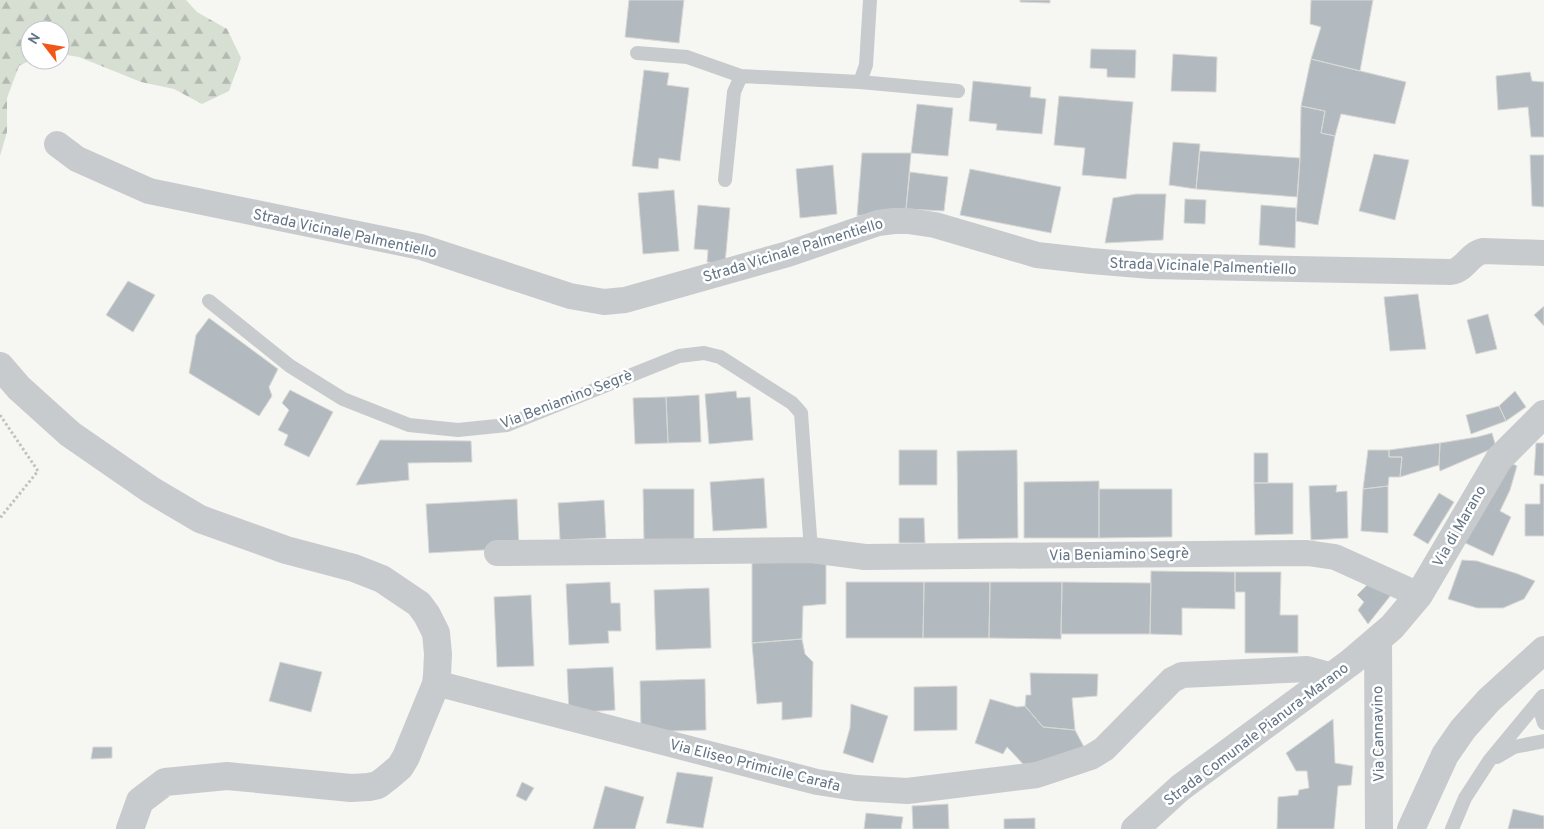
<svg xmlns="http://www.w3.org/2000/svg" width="1544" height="829" font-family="Overpass,sans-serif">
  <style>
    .forest { fill: url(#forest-firs) }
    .building { fill: #b3babf; stroke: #d8d8d5 }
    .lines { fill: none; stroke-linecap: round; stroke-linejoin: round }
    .path { stroke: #c1c2c4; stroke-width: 3; stroke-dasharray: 2.5 2.5; stroke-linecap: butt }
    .service { stroke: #c8cbce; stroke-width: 14 }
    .minor { stroke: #c8cbce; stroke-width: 26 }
    .tertiary { stroke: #c8cbce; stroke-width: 28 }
    .labels { text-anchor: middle; stroke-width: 5; stroke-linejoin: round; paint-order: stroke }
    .street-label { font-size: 15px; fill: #637486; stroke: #fff }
  </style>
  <defs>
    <pattern id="forest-firs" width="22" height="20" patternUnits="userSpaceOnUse" patternTransform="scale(1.25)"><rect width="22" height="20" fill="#d7dfd3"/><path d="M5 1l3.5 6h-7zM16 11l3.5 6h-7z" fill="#b2b9b1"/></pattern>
  </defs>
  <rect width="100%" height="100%" fill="#f6f6f2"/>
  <path class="forest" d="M0 0H186L197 12 227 29 241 58 229 91 202 104 174 89 141 82 79 57 60 54V30H30V60H31L19 66 7 98V132L0 156Z"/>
  <path class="building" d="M629 0H684L679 43 625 37Z
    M1020 0H1050V3L1020 2Z
    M1311 0H1373L1360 71 1311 59 1321 27 1310 24Z
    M1091 49 1136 50 1135 78 1107 77V69L1090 68Z
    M1173 54 1217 57 1216 92 1171 91Z
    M1311 59 1406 82 1395 124 1341 114 1335 136 1321 133 1325 111 1301 106Z
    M644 70 669 73 667 85 689 88 680 161 659 158 658 169 632 166Z
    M1530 72 1532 81 1544 82V137H1531L1528 107 1498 110 1496 76Z
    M973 81 1031 87 1030 97 1046 99 1042 134 996 130 997 124 969 121Z
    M1059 96 1133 102 1126 179 1082 175 1085 148 1054 145Z
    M917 104 953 108 948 156 911 153Z
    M1301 106 1325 111 1321 133 1335 136 1318 225 1296 221 1300 158Z
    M1173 142 1200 144 1196 189 1169 185Z
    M1200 151 1300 158 1297 197 1196 189Z
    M862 153H911L906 209 857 216Z
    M1374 154 1409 160 1395 220 1359 211Z
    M1530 155H1544V207L1532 206Z
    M833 165 837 214 800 218 796 169Z
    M970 169 1061 187 1051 233 960 215Z
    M910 172 948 177 944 211 906 209Z
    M674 190 679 251 643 254 638 193Z
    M1136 194H1166L1163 240 1105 243 1113 198Z
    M1185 199 1206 200 1205 224 1184 223Z
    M698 205 730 208 725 264 707 262 708 250 694 249Z
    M1261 205 1296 208 1295 248 1259 245Z
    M128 281 155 295 133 332 106 315Z
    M1418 294 1426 349 1390 351 1384 297Z
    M1544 306V326L1534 315Z
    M1488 314 1497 349 1476 354 1467 320Z
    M209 318 278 369 269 387 272 396 259 416 189 373 196 335Z
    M290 390 333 412 309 457 284 445 288 435 278 430 289 410 282 403Z
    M736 391 737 398 750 397 753 440 709 444 705 394Z
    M1515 391 1526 407 1506 421 1499 406Z
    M699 395 701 442 668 443 666 397Z
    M666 397 668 443 635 444 633 398Z
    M1499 406 1506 421 1471 434 1466 415Z
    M1492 433 1496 447 1440 471 1439 465 1440 443 1477 437Z
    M380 440 471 441 472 462 408 463 409 480 356 485Z
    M1440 443 1439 465 1400 477 1402 457H1389V450Z
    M1536 443H1544V476L1534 475Z
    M899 450H937V485H899Z
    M1017 450 1018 538 958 539 957 451Z
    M1368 450H1389V457H1402L1400 477H1389L1388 486 1363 489Z
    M1254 453H1268V483H1254Z
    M1509 462 1517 466 1510 490 1500 511 1511 517 1493 556 1461 541Z
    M764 478 767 528 713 531 710 482Z
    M1099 481V538H1024V482Z
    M1254 483H1293V534L1255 535Z
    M1540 484H1544V536H1525V504H1540Z
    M1337 485 1336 492 1347 491 1348 538 1311 540 1309 486Z
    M1388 486V533L1361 531 1363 489Z
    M643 489H694V541L644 542Z
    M1099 489H1172V537L1099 538Z
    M1439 493 1454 502 1428 544 1413 535Z
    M517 499 519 548 429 553 426 504Z
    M604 500 606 538 560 540 558 503Z
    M899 518H924L925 543H899Z
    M826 559V604L803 606 802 639 752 643V563Z
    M1462 560 1477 561 1518 574 1535 581 1524 599 1503 608H1477L1448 599Z
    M1151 571 1235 572V609L1182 608V635L1150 634Z
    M1235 572H1281L1280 615H1298V653H1245V592H1235Z
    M1372 580 1391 595 1368 624 1358 610 1364 602 1357 595Z
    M610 582 611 603H620L621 631H608L609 643 569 645 566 584Z
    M846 582H924L923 638H846Z
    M924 582H990L989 638H923Z
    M990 582H1062L1061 639 989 638Z
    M1062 582 1151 583 1150 634H1061Z
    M709 588 711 648 656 650 654 590Z
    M531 595 534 666 497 667 494 597Z
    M802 639 805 654 813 662 812 717 782 720V702L757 704 752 643Z
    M280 662 322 672 311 712 269 701Z
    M613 667 615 710 569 713 567 669Z
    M1030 673 1098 674 1097 696 1072 698 1075 730 1043 727 1025 706 1026 695H1031Z
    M705 679 706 730 641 732 640 681Z
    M957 686V730L914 731V687Z
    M990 699 1017 707 1025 706 1043 727 1075 730 1084 747 1025 766 1007 747 1003 754 975 743Z
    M851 704 888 716 873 763 843 753 850 728Z
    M1333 719 1335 763 1353 766 1351 785 1338 786 1334 829H1277L1278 797 1298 795 1299 790 1309 788 1307 771H1296L1286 753Z
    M93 747H112V758L91 759Z
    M677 772 713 777 703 828 666 823Z
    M522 782 534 788 526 801 516 796Z
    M605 786 644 797 635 829H593Z
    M948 804 949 829H913L912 806Z
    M1513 809 1544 816V829H1508Z
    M866 813 903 817 901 829H864Z
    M1035 818V829H1004V819Z"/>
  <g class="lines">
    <path class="path" d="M0 415 38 471 0 518"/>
    <path class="service" d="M637 53 687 57 741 76 860 82 866 65 870 0
      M860 82 958 91
      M725 180 734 92 741 76
      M209 301 290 366 343 399 409 425 458 430 507 425 679 356 704 353 720 357 792 403 801 413 811 550
      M1543 696 1540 710 1544 723
      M1497 757 1514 747 1544 741
      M1452 829 1465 798 1489 761 1542 697"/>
    <path class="minor" d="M57 144 77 159 149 191 421 247 570 296 604 302 625 300 788 254 878 223 894 221H908L935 225 1037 255 1091 261 1151 266 1451 272C1465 270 1469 254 1483 251L1544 253
      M497 553 811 550 865 557 1307 553 1335 557 1419 595
      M447 686 817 782 856 788 907 791 1037 775 1091 757 1104 749 1172 680 1182 675 1307 669 1333 676"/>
    <path class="tertiary" d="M0 366 19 388 70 434 151 490 200 519 286 550 354 568 382 579 419 604 427 615 436 633 438 654 437 675 436 684 406 757 400 767 387 778 378 785 369 787 351 788 227 776 165 782 140 801 130 829
      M1378 640 1379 829
      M1135 829 1180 788 1351 662 1392 627 1419 595 1499 459 1544 414
      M1411 829 1445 755 1463 729 1489 700 1544 650"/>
  </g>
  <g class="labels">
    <g class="street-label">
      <text transform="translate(345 233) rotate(12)" y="5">Strada Vicinale Palmentiello</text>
      <text transform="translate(793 250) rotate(-17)" y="5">Strada Vicinale Palmentiello</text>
      <text transform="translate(1203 266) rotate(2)" y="5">Strada Vicinale Palmentiello</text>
      <text transform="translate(566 399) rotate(-21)" y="5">Via Beniamino Segrè</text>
      <text transform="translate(1459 526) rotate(-60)" y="5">Via di Marano</text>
      <text transform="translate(1119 554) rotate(-1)" y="5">Via Beniamino Segrè</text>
      <text transform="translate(1256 734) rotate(-37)" y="5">Strada Comunale Pianura-Marano</text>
      <text transform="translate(1378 734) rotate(-91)" y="5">Via Cannavino</text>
      <text transform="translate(755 765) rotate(14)" y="5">Via Eliseo Primicile Carafa</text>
    </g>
  </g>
  <g transform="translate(45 45) rotate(301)"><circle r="24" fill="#ffffff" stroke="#c1c7cf"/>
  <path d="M0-4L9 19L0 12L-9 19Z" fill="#f05818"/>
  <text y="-8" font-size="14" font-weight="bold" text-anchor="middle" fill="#637486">N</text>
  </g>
</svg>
